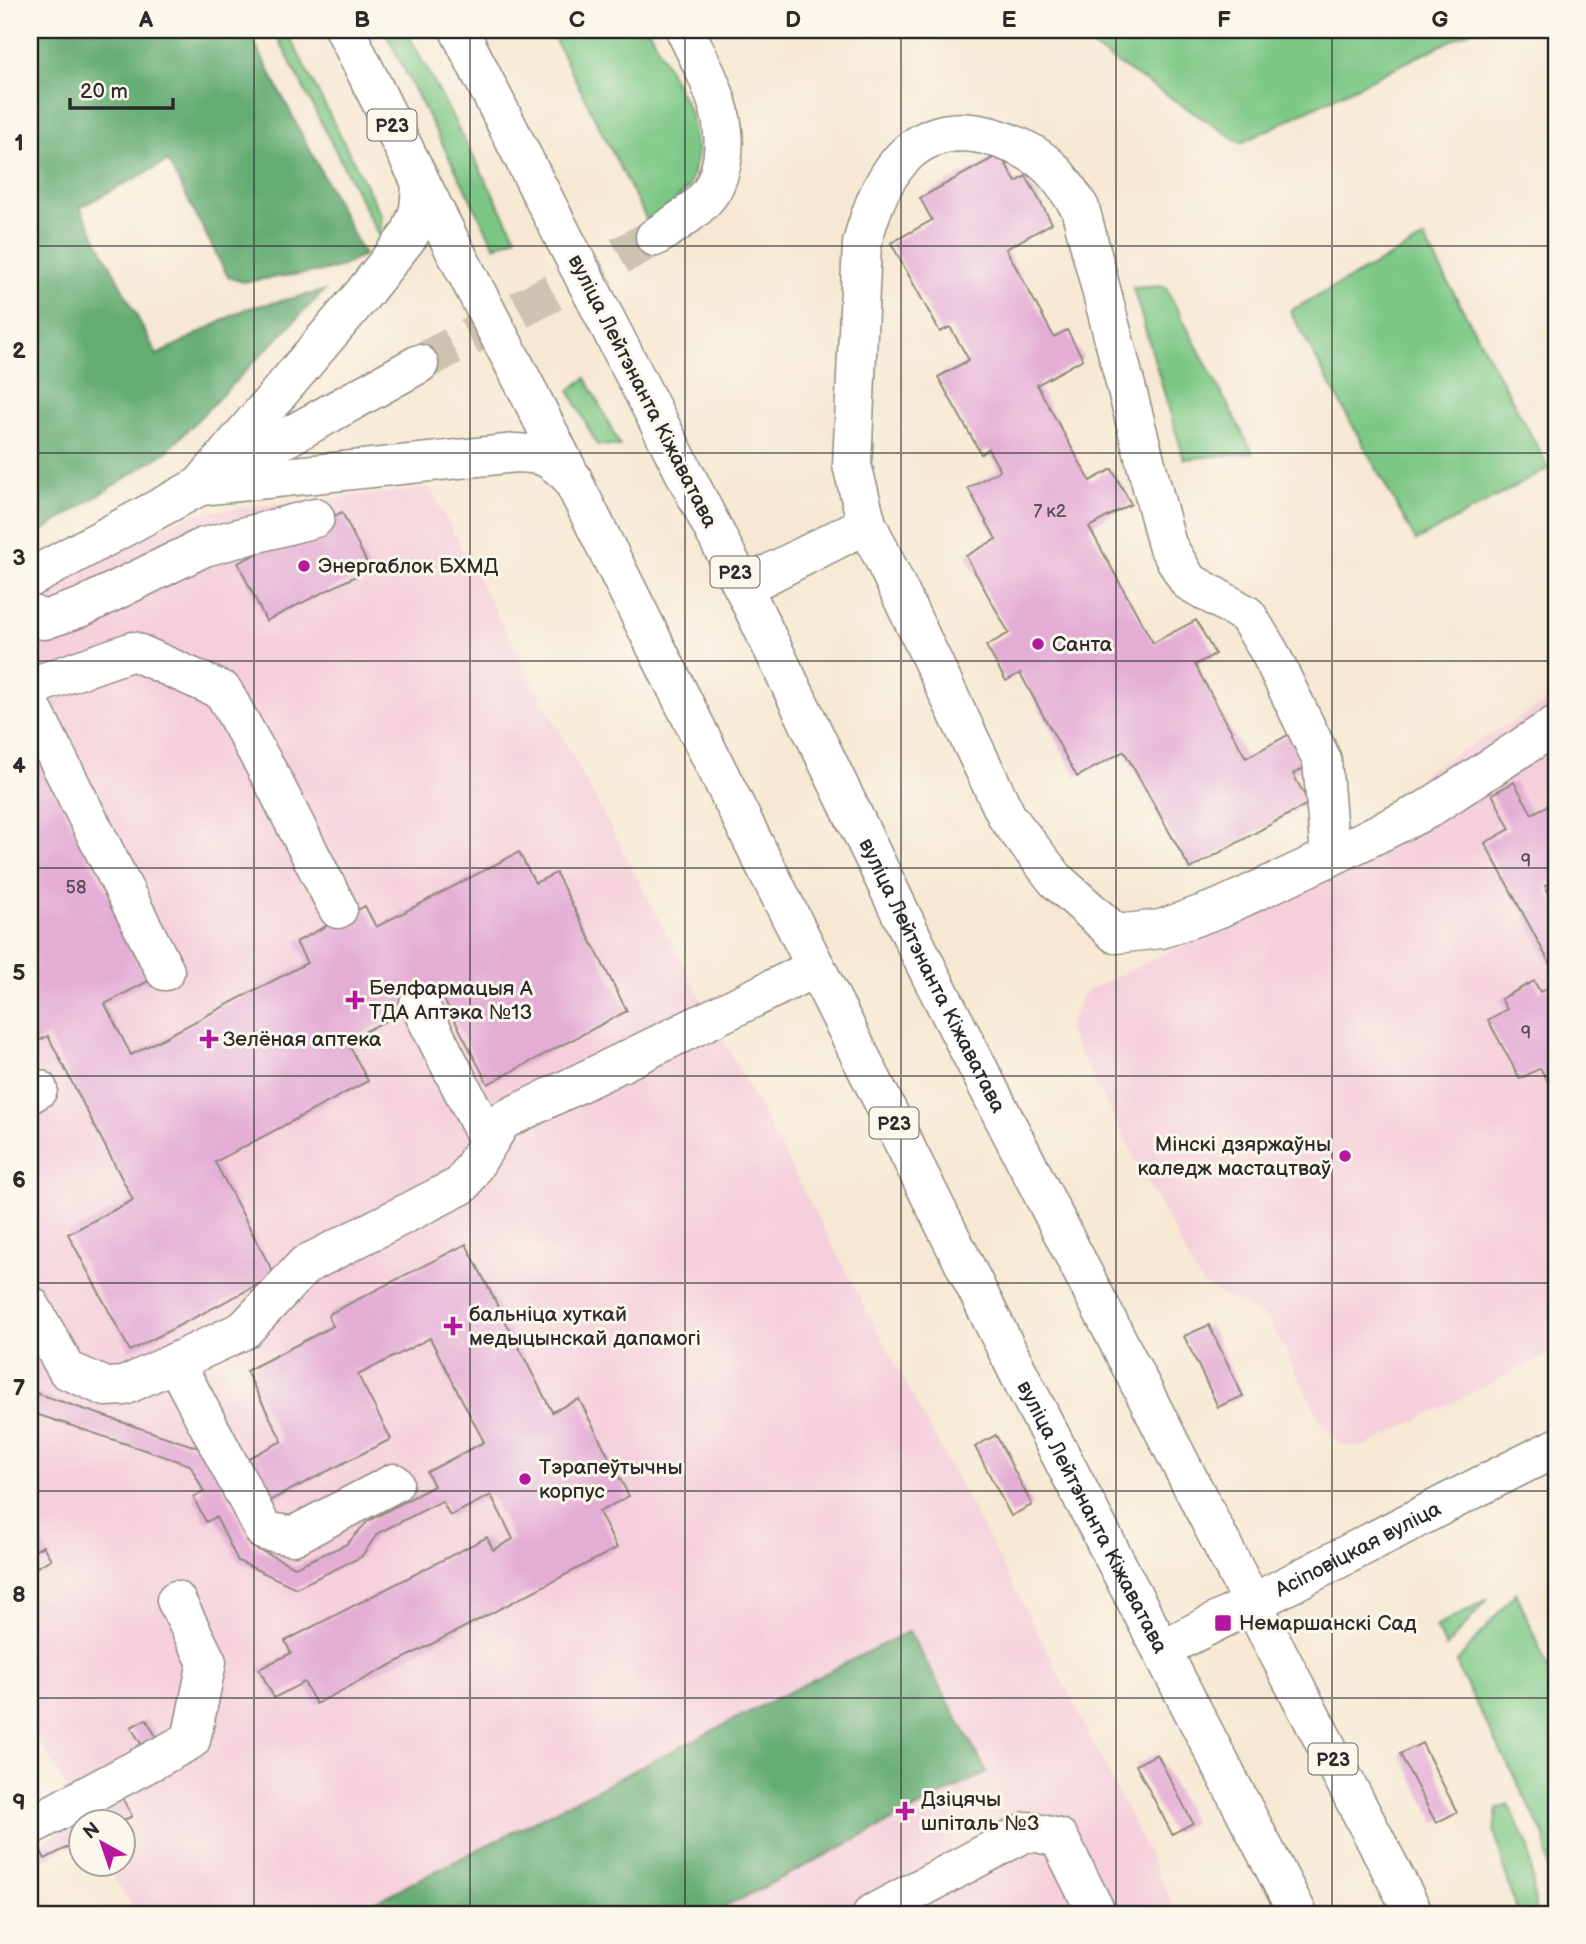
<svg xmlns="http://www.w3.org/2000/svg" width="1586" height="1944" font-family="'Balsamiq Sans',sans-serif">
  <style>
    .built { fill: #f5cfdb }
    .green { fill: #7bc785; stroke: #537958; stroke-width: 2 }
    .forest { fill: #64ac72; stroke: #486c4e; stroke-width: 2 }
    .building { fill: #e4add6 }
    .lines { fill: none; stroke-linecap: round; stroke-linejoin: round }
    .major-tunnel { stroke: #cec2b1; stroke-width: 38; stroke-dasharray: 38 19; stroke-linecap: butt }
    .minor-casing { stroke: #918a7f; stroke-width: 41 }
    .major-casing { stroke: #918a7f; stroke-width: 41 }
    .minor { stroke: #fff; stroke-width: 38 }
    .major { stroke: #fff; stroke-width: 38 }
    .major-bridge-casing { stroke: #918a7f; stroke-width: 41; stroke-linecap: butt }
    .major-bridge { stroke: #fff; stroke-width: 38 }
    .grid { fill: none; stroke: #2b2b2b; stroke-width: 2; stroke-opacity: 0.55 }
    .poi-dot { fill: #b5179e; stroke: #fbf7ec; stroke-width: 2.5 }
    .labels { text-anchor: middle; stroke-width: 6; stroke-linejoin: round; paint-order: stroke }
    .number-label { font-size: 18px; fill: #594c56 }
    .shield { fill: #fbf7ec; stroke: #696865; stroke-width: 2 }
    .shield-label { font-size: 19px; font-weight: bold; fill: #2b2b2b }
    .street-label { font-size: 21px; fill: #2b2b2b; stroke: #fbf7ec }
    .poi-label { font-size: 21px; fill: #2b2b2b; stroke: #fbf7ec; text-anchor: start }
    .neatline { fill: none; stroke: #2b2b2b; stroke-width: 2.5 }
    .grid-label { font-size: 23px; text-anchor: middle; font-weight: bold; fill: #2b2b2b }
  </style>
  <rect width="100%" height="100%" fill="#fbf7ec"/>
  <filter id="ink" filterUnits="userSpaceOnUse"><feTurbulence type="fractalNoise" baseFrequency=".0143" numOctaves="2"/><feDisplacementMap in="SourceGraphic" scale="14" xChannelSelector="R" yChannelSelector="G"/><feConvolveMatrix kernelMatrix="1 2 1 2 8 2 1 2 1" color-interpolation-filters="sRGB"/></filter>
  <filter id="wash" filterUnits="userSpaceOnUse"><feTurbulence type="fractalNoise" baseFrequency=".00686" numOctaves="4" result="noise"/><feDisplacementMap in="SourceGraphic" scale="28" xChannelSelector="R" yChannelSelector="G"/><feGaussianBlur stdDeviation="1.57" result="paint"/><feColorMatrix in="noise" values="0 0 0 0 0 0 0 0 0 0 0 0 0 0 0 0 0 1.4 0 .05"/><feComposite in="paint" operator="in"/></filter>
  <g filter="url(#wash)">
    <rect width="100%" height="100%" fill="#f7e8d3"/>
    <path class="built" d="M430 488 1039 1634 1178 1914H135L107 1864H122V1822L84 1821 30 1723V592L193 513Z
      M1556 697V1351L1363 1447 1341 1445 1323 1426 1269 1320 1201 1283 1067 1029 1084 992 1413 834 1422 773Z"/>
    <path class="green" d="M274 30H286L375 203 382 217 380 238Z
      M384 30H406L516 237 495 247Z
      M550 30H649L690 112 698 154 689 187 671 205 647 220Z
      M1066 30H1472L1241 143Z
      M1424 238 1549 468 1416 541 1290 311Z
      M1165 286 1253 453 1184 459 1133 288Z
      M586 378 620 446 597 445 569 390Z
      M1516 1592 1556 1687V1914H1554L1545 1836 1460 1673 1457 1662Z
      M1488 1599 1446 1647 1435 1627Z
      M1508 1804 1529 1847 1536 1914H1517L1494 1831 1497 1809Z"/>
    <path class="forest" d="M30 30H248L364 255 336 269 243 282 228 277 168 161 80 207 157 355 245 309 324 291 166 452 30 539Z
      M909 1631 987 1772 712 1914H351Z"/>
    <g id="blocks">
      <path class="building" d="M1000 154 1016 182 1026 176 1052 223 1006 249 1054 337 1067 330 1083 359 1037 385 1090 481 1112 469 1131 504 1089 527 1153 643 1196 620 1215 654 1195 665 1246 758 1297 730 1315 762 1293 774 1309 803 1190 869 1124 751 1077 777 1020 673 1006 681 986 646 1009 633 966 556 996 539 968 488 1000 470 988 449 981 454 938 377 969 360 950 327 940 332 891 243 932 220 920 198Z
        M342 512 370 569 266 621 238 563Z
        M30 745 152 979 105 1004 131 1055 307 963 296 942 330 924 365 906 376 927 519 852 535 883 556 873 627 1011 488 1084 440 992 347 1041 368 1081 215 1162 275 1276 130 1351 68 1234 133 1200 48 1036 30 1045Z
        M1514 782 1532 814 1556 801V880L1545 886 1556 908V975L1485 843 1510 829 1492 794Z
        M1534 981 1540 992 1556 984V1079L1549 1083 1540 1068 1520 1079 1488 1020 1507 1009 1501 999Z
        M466 1244 552 1412 579 1399 629 1496 599 1512 617 1548 316 1704 304 1682 274 1698 259 1669 291 1653 285 1641 487 1537 493 1550 513 1539 491 1495 450 1516 442 1501 378 1533 361 1557 296 1588 238 1561 216 1517 206 1522 193 1497 204 1492 190 1465 30 1412V1391L205 1450 251 1546 295 1567 347 1544 368 1521 434 1486 427 1472 484 1442 430 1338 358 1375 391 1439 265 1503 243 1461 282 1441 246 1371 333 1326 328 1316 331 1313Z
        M1209 1325 1243 1396 1218 1407 1184 1336Z
        M996 1435 1032 1505 1011 1516 975 1447Z
        M43 1546 51 1559 37 1567 30 1553Z
        M146 1719 162 1747 148 1756 131 1727Z
        M1422 1743 1457 1812 1436 1823 1400 1754Z
        M1157 1754 1193 1823 1172 1834 1136 1765Z
        M122 1797 132 1816 121 1822H93L90 1815Z
        M80 1821V1841L45 1859 37 1844Z"/>
    </g>
  </g>
  <g filter="url(#ink)">
    <use href="#blocks" fill-opacity="0" stroke="#918a7f" stroke-width="2"/>
    <g class="lines">
      <path class="major-tunnel" d="M419 364 655 237"/>
      <defs>
        <path id="minor" d="M30 578 200 486
          M743 587 867 524
          M30 614 44 620 82 607 204 547 315 518
          M30 687 133 651 223 691 272 779 338 909
          M30 704 165 971
          M1330 857 1322 760 1270 653 1247 615 1188 581 1167 545 1080 208C1055 168 1042 153 996 138 915 113 879 174 862 244L852 465 867 524 1007 817 1056 880 1116 934 1161 929 1220 908 1330 857 1426 810 1556 725
          M419 1004 489 1142
          M30 1094 38 1089
          M30 1305 67 1370 106 1387 124 1386 244 1330 305 1265 462 1185 502 1121 815 968
          M175 1362 264 1531 293 1536 394 1483
          M30 1826 191 1740 207 1662 176 1600
          M872 1914 1028 1831 1059 1838 1097 1914"/>
        <g id="major">
          <path d="M345 30 455 251"/>
          <path d="M459 30 545 201"/>
          <path d="M655 237C674 225 706 205 715 184 739 130 708 77 685 30"/>
          <path id="s1" d="M619 345 743 587 929 972 1253 1605 1414 1914"/>
          <path id="s2" d="M530 395 1029 1394 1298 1914"/>
          <path d="M226 471 419 364"/>
          <path d="M200 486 516 453C548 454 549 458 573 479"/>
          <path d="M200 486 363 294 410 234 419 210 421 185"/>
          <path id="s3" d="M1162 1649C1294 1584 1423 1513 1556 1448"/>
        </g>
      </defs>
      <use href="#minor" class="minor-casing"/>
      <use href="#major" class="major-casing"/>
      <use href="#minor" class="minor"/>
      <use href="#major" class="major"/>
      <defs>
        <path id="major-bridge" d="M545 201 619 345
          M455 251 530 395"/>
      </defs>
      <use href="#major-bridge" class="major-bridge-casing"/>
      <use href="#major-bridge" class="major-bridge"/>
    </g>
  </g>
  <path class="grid" d="M254 30V1914M470 30V1914M685 30V1914M901 30V1914M1116 30V1914M1332 30V1914M30 246H1556M30 453H1556M30 661H1556M30 868H1556M30 1076H1556M30 1283H1556M30 1491H1556M30 1698H1556"/>
  <g class="poi-dot">
    <circle cx="304" cy="566" r="7"/>
    <circle cx="1038" cy="644" r="7"/>
    <path d="M351.5 989.5h7v7h7v7h-7v7h-7v-7h-7v-7h7z"/>
    <path d="M205.5 1028.5h7v7h7v7h-7v7h-7v-7h-7v-7h7z"/>
    <circle cx="1345" cy="1156" r="7"/>
    <path d="M449.5 1315.5h7v7h7v7h-7v7h-7v-7h-7v-7h7z"/>
    <circle cx="525" cy="1479" r="7"/>
    <rect x="1214" y="1614" width="18" height="18" rx="3.5"/>
    <path d="M901.5 1800.5h7v7h7v7h-7v7h-7v-7h-7v-7h7z"/>
  </g>
  <g class="labels">
    <g class="number-label">
      <text x="1050" y="517">7 к2</text>
      <text x="1526" y="867">9</text>
      <text x="76" y="893">58</text>
      <text x="1526" y="1039">9</text>
    </g>
    <g class="shield">
      <rect x="367.5" y="109.5" width="49" height="31" rx="5"/>
      <rect x="710.5" y="556.5" width="49" height="31" rx="5"/>
      <rect x="869.5" y="1107.5" width="49" height="31" rx="5"/>
      <rect x="1308.5" y="1743.5" width="49" height="31" rx="5"/>
    </g>
    <g class="shield-label">
      <text x="392" y="132">Р23</text>
      <text x="735" y="579">Р23</text>
      <text x="894" y="1130">Р23</text>
      <text x="1333" y="1766">Р23</text>
    </g>
    <g class="street-label">
      <text transform="translate(643 391) rotate(63)" y="7">вуліца Лейтэнанта Кіжаватава</text>
      <text dy="7" stroke="none"><textPath href="#s1" startOffset="704">вуліца Лейтэнанта Кіжаватава</textPath></text>
      <text dy="7" stroke="none"><textPath href="#s2" startOffset="1255">вуліца Лейтэнанта Кіжаватава</textPath></text>
      <text dy="7" stroke="none"><textPath href="#s3" startOffset="220">Асіповіцкая вуліца</textPath></text>
    </g>
    <g class="poi-label">
      <text x="318" y="573">Энергаблок БХМД</text>
      <text x="1052" y="651">Санта</text>
      <text x="369" y="995">Белфармацыя А<tspan x="369" dy="24">ТДА Аптэка №13</tspan></text>
      <text x="223" y="1046">Зелёная аптека</text>
      <text x="1331" y="1151" text-anchor="end">Мінскі дзяржаўны<tspan x="1331" dy="24">каледж мастацтваў</tspan></text>
      <text x="469" y="1321">бальніца хуткай<tspan x="469" dy="24">медыцынскай дапамогі</tspan></text>
      <text x="539" y="1474">Тэрапеўтычны<tspan x="539" dy="24">корпус</tspan></text>
      <text x="1239" y="1630">Немаршанскі Сад</text>
      <text x="921" y="1806">Дзіцячы<tspan x="921" dy="24">шпіталь №3</tspan></text>
    </g>
  </g>
  <rect width="1586" height="1944" fill="none" stroke="#fbf7ec" stroke-width="77"/>
  <g transform="translate(102 1843) rotate(320)"><circle r="33" fill="#fbf7ec" stroke="#a8a59f" stroke-width="2"/>
  <path d="M0-5L12 26L0 18L-12 26Z" fill="#b5179e"/>
  <text y="-10" font-size="19" font-weight="bold" text-anchor="middle" fill="#2b2b2b">N</text>
  </g>
  <path d="M70 98v10h103v-10" fill="none" stroke="#2b2b2b" stroke-width="3.5"/>
  <text x="80" y="98" font-size="21" fill="#2b2b2b" stroke="#fbf7ec" stroke-width="5" paint-order="stroke">20 m</text>
  <rect x="38" y="38" width="1510" height="1868" class="neatline"/>
  <g class="grid-label">
    <text x="146" y="27">A</text>
    <text x="362" y="27">B</text>
    <text x="577" y="27">C</text>
    <text x="793" y="27">D</text>
    <text x="1009" y="27">E</text>
    <text x="1224" y="27">F</text>
    <text x="1440" y="27">G</text>
    <text x="19" y="150">1</text>
    <text x="19" y="358">2</text>
    <text x="19" y="565">3</text>
    <text x="19" y="773">4</text>
    <text x="19" y="980">5</text>
    <text x="19" y="1187">6</text>
    <text x="19" y="1395">7</text>
    <text x="19" y="1602">8</text>
    <text x="19" y="1810">9</text>
  </g>
</svg>
